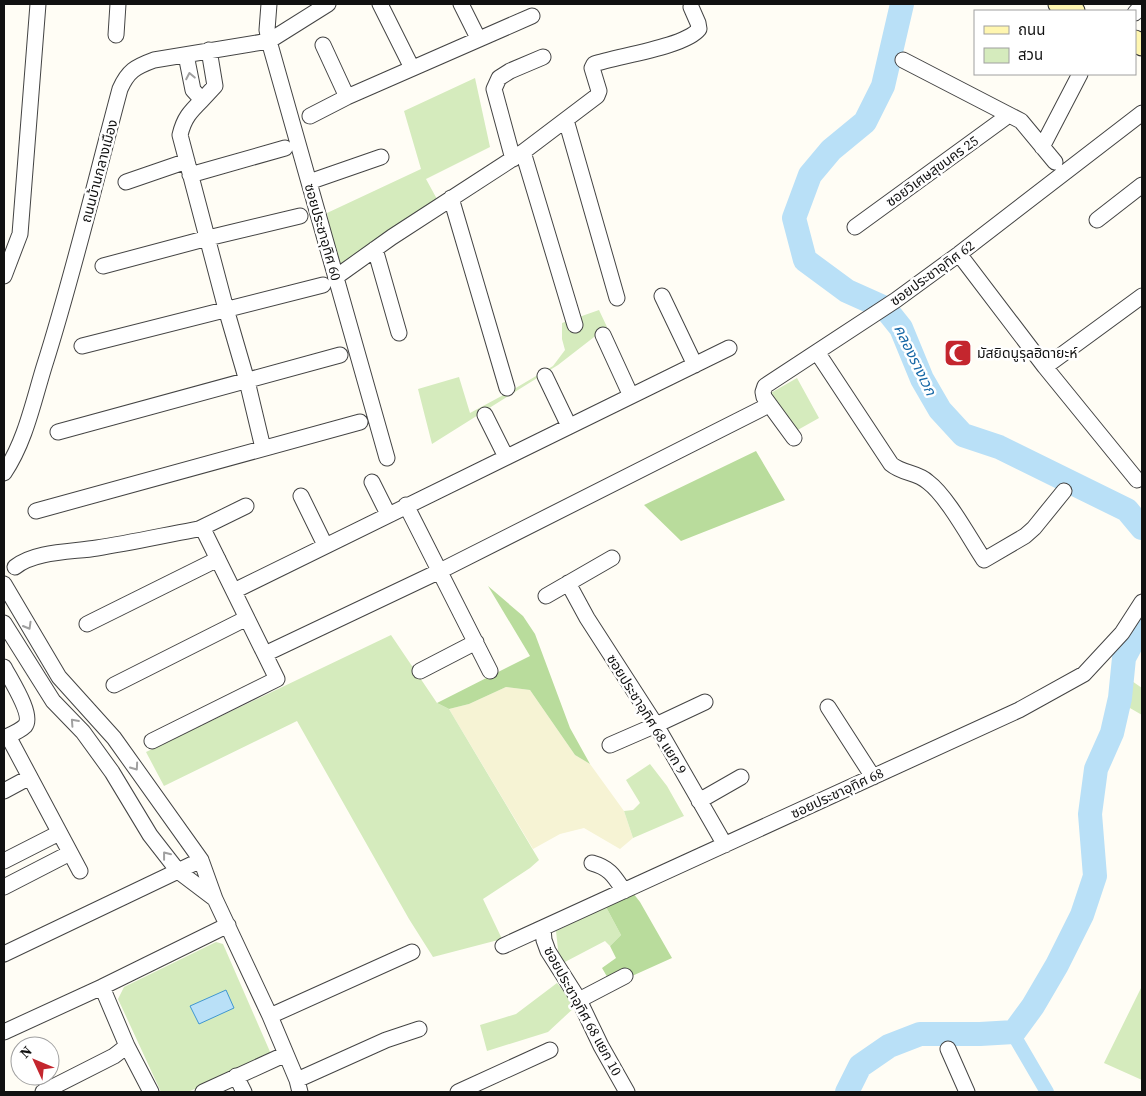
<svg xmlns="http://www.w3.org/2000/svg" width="1146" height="1096" font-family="'Source Serif 4','Noto Sans Thai',serif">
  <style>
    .farmland { fill: #f6f3d4 }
    .green { fill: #d5ebbd }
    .forest { fill: #b9dc9c }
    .water { fill: #b9e0f7; stroke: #3f96cf }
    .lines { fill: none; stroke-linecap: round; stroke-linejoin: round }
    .canal { stroke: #b9e0f7; stroke-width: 14 }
    .river { stroke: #b9e0f7; stroke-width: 24 }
    .street-casing { stroke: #444; stroke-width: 17 }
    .secondary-casing { stroke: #333; stroke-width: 23 }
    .street { stroke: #fff; stroke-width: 15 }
    .secondary { stroke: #fff6b0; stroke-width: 21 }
    .oneway { stroke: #a0a0a0 }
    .labels { text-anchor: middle; stroke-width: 5; stroke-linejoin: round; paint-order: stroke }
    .street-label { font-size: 14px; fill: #111; stroke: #fff }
    .poi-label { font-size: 14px; fill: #111; stroke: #fff; text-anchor: start }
    .water-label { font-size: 15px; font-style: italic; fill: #1768a6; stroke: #fff }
  </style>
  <rect width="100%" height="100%" fill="#fffdf5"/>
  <path class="farmland" d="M506 687 530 690 575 755 590 764 624 811 633 838 620 849 584 828 560 834 533 849 449 709 469 704Z"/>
  <path class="green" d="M475 78 490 147 426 179 438 201 348 265 337 262 327 213 421 169 404 111Z
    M599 310 607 327 558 365 432 444 418 389 459 377 470 413 509 392 553 366 565 350 562 339V323Z
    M797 378 819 418 787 436 762 398Z
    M391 635 437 703 449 709 539 860 530 868 483 899 502 939 433 957 409 919 297 721 164 786 146 752Z
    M1129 679 1142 688V715L1123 704Z
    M650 764 667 786 684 816 633 838 624 811 633 810 640 803 626 780Z
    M606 907 621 935 610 946 605 941 563 963 559 959 556 931Z
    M216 942 223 944 271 1054 188 1092H161L118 999 124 987Z
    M557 983 576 1006 548 1032 487 1051 480 1025 516 1014Z
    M1142 986V1080L1104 1063Z"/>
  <path class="forest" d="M756 451 785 500 681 541 644 505Z
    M488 586 523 616 535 634 570 728 590 764 575 755 530 690 506 687 469 704 449 709 437 703 530 656Z
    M633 893 640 902 672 958 612 985 602 968 616 958 610 946 621 935 606 907Z"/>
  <path class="water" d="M226 990 234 1008 199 1024 190 1006Z"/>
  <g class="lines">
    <path class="canal" d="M1012 1032 1047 1092"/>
    <path class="river" d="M902 4 883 86 865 122 831 150 810 175 794 218 805 260 847 291 885 308 901 328 922 379 940 410 963 435 999 447 1127 510 1142 528
      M847 1092 860 1066 889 1046 920 1034H980L1014 1032 1033 1006 1057 965 1082 915 1095 876 1090 814 1096 769 1112 733 1120 698 1124 658 1142 624"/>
    <defs>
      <path id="street" d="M269 4 267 30 269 41 387 458
        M380 4 412 68
        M461 4 478 38
        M1135 13 1142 5
        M116 35 118 4
        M323 45 347 97
        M186 55 193 90 202 100 215 86 209 50
        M903 60 1021 121 1055 162
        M202 100C190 112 184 118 180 135L226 309 247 381 263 448
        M310 116 347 97 532 16
        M566 120 617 298
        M1042 147 1080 74
        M523 152 575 325
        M513 159 494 89 499 78 510 71 543 57
        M190 175 285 148
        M126 182 187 161
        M309 182 381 157
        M451 198 507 388
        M1097 220 1142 185
        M855 227 1009 115
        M375 249 399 333
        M959 254 1045 367 1137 480
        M103 266 208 238 300 216
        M4 276 20 234 38 4
        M336 277 392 237 523 152 597 96 599 91 592 68 594 64C617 56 685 47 699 29L698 23 691 7
        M662 296 695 365
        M603 335 631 396
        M82 346 323 285
        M817 352 891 464C903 474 917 472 928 482 947 496 970 539 984 560L1025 536 1034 528 1064 491
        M1045 367 1142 296
        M545 376 569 426
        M485 415 506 457
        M58 432 340 355
        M794 438 764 397 763 392 765 386 896 300 959 254 1142 113
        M4 473C25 442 33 403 44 367 73 276 95 182 120 89 128 71 135 67 154 60L269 41 328 4
        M372 482 388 514
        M301 496 325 545
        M406 505 490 671
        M36 511 360 422
        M199 529 246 506
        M15 567C35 551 72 552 97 548 129 543 161 536 193 530L199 529 204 531 277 679 152 741
        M568 583 587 618 656 725 725 845
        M4 584 59 677 114 738 201 860 215 899 270 1016 297 1080 300 1092
        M234 591 729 348
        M546 596 612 558
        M4 623 53 701 83 732 112 772 150 835 178 871 215 899
        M87 624 218 559
        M265 654 440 571 763 408
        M4 667C10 679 34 715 25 726 20 731 10 735 4 738
        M420 671 476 642
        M114 685 247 618
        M828 707 873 777
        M8 736 80 871
        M610 745 656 725 705 702
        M4 791 30 777
        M699 801 741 777
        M4 861 59 833
        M592 863C610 868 614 876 624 891
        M4 887 70 853
        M543 928 544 940 548 951 579 1000 601 1046 627 1092
        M503 946 1019 710 1084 674 1122 633 1142 602
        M4 954 201 860
        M579 1000 625 976
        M270 1016 412 952
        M4 1032 102 987 228 925
        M127 1046 151 1092
        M948 1049 967 1092
        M236 1076 244 1092
        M297 1080 386 1040 419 1029
        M43 1092 114 1056 127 1046 102 987
        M203 1092 286 1054
        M458 1092 550 1050"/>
      <path id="secondary" d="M1059 4 1074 11
        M1135 41 1142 45"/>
    </defs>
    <use href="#street" class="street-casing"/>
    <use href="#secondary" class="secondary-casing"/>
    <use href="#street" class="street"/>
    <use href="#secondary" class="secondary"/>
  </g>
  <defs><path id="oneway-chevron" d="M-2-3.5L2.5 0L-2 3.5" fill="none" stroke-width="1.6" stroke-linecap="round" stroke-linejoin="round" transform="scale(1.25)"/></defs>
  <g class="oneway">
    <use href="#oneway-chevron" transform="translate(190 76) rotate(-101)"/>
    <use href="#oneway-chevron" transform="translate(28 626) rotate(60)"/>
    <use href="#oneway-chevron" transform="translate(74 722) rotate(-132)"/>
    <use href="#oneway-chevron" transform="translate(135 767) rotate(55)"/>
    <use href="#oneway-chevron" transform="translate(166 855) rotate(-128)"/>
  </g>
  <defs>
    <symbol id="mosque-square" viewBox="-11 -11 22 22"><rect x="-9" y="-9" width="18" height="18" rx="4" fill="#c4262e" stroke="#fff"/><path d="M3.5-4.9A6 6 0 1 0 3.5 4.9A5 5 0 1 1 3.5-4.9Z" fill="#fff"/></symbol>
  </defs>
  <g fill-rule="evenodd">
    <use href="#mosque-square" x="942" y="337" width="32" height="32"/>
  </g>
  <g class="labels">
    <g class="street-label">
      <text transform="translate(99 171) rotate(-75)" y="5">ถนนบ้านกลางเมือง</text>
      <text transform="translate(932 171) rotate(-36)" y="5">ซอยวิเศษสุขนคร 25</text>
      <text transform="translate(323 232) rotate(74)" y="5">ซอยประชาอุทิศ 60</text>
      <text transform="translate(932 273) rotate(-36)" y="5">ซอยประชาอุทิศ 62</text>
      <text transform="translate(647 714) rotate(58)" y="5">ซอยประชาอุทิศ 68 แยก 9</text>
      <text transform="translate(837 793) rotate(-25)" y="5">ซอยประชาอุทิศ 68</text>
      <text transform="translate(583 1011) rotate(61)" y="5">ซอยประชาอุทิศ 68 แยก 10</text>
    </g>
    <g class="poi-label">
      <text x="977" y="358">มัสยิดนูรุลฮิดายะห์</text>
    </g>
    <g class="water-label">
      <text transform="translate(915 360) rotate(64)" y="5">คลองรางเวก</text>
    </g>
  </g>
  <rect width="1146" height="1096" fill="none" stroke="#111111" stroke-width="10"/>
  <rect x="974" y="10" width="162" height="65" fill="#ffffff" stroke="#a0a0a0"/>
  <rect x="984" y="26" width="25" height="8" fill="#fff6b0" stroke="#a0a0a0"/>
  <text x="1018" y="35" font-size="15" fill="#111111">ถนน</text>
  <rect x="984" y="48" width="25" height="15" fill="#d5ebbd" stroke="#a0a0a0"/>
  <text x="1018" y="60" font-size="15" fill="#111111">สวน</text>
  <g transform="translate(35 1061) rotate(314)"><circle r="24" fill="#ffffff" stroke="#a0a0a0"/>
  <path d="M0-4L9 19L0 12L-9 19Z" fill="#c4262e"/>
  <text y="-8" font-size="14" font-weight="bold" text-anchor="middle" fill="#111111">N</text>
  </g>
</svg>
